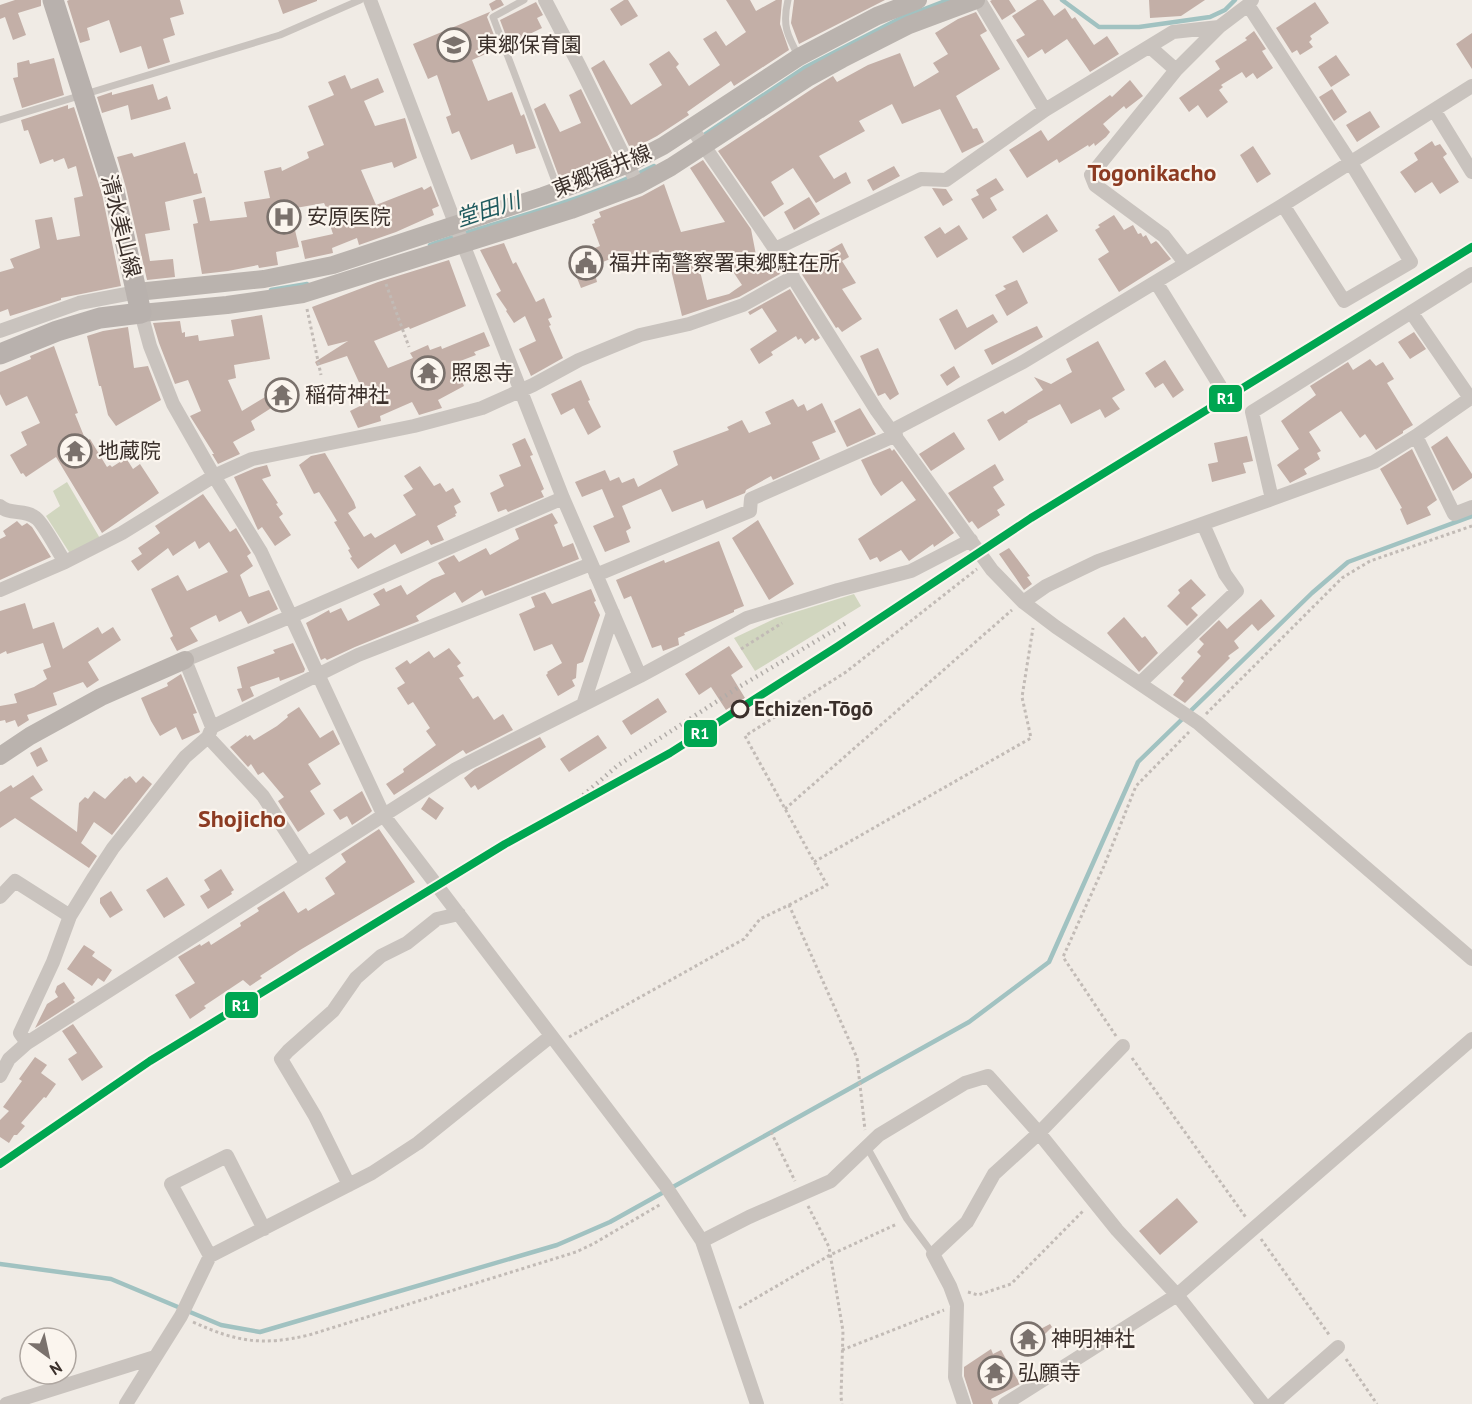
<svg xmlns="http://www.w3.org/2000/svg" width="1472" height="1404" font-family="'PT Sans','Noto Sans JP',sans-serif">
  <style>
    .green { fill: #d1d6bf }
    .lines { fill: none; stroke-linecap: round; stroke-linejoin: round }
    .stream { stroke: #a1c2c1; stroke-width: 4.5 }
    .building { fill: #c3afa7; fill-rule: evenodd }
    .path { stroke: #c2bbb6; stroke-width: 3; stroke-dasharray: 3 3; stroke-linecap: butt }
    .lane { stroke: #c9c3be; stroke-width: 7 }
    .street { stroke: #c9c3be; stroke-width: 14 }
    .secondary { stroke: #bab3ae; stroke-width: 18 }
    .primary { stroke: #b8b1ad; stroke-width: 21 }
    .rail { stroke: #b1aca8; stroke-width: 4.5; stroke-dasharray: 1.5 4.5; stroke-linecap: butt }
    .rail-1-casing { stroke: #fbf5ee; stroke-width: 12 }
    .rail-1 { stroke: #00a651; stroke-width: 8 }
    .stop-dot { fill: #fbf5ee; stroke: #3b302b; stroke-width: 3 }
    .labels { text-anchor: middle; stroke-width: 4.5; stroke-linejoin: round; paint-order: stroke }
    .poi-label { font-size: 21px; fill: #3b302b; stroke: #fbf5ee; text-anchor: start }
    .street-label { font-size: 21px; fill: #3b302b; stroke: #fbf5ee }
    .stop-label { font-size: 21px; font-weight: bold; fill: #3b302b; stroke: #fbf5ee; text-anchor: start }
    .water-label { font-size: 22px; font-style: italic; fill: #1f5a5e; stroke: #fbf5ee }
    .quarter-label { font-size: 24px; font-weight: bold; fill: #8c3b22; stroke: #fbf5ee }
    .line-badge { stroke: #fbf5ee; stroke-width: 2 }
    .badge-label { font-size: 16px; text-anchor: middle; font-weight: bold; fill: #fff }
  </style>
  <rect width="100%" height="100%" fill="#f0ebe5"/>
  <path class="green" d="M67 482 101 540 71 555 46 516 60 506 53 491Z
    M854 594 861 606 755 671 734 638 776 618Z"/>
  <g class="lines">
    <path class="stream" d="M1062 0 1099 27H1139L1210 17 1225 10 1235 0
      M701 137 804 68 901 18 948 0
      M430 245C504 219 583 202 654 166
      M271 290 307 284
      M0 1264 111 1279 221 1325 260 1332 557 1245 610 1222 969 1022 1049 962 1138 762 1312 593 1348 562 1472 516"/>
  </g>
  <path class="building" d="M15 0H41V6L18 13 26 35 13 40 5 17 0 19V5Z
    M69 0H180L184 14 170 18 175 35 163 39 170 62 148 69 141 46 120 53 109 20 87 28 90 40 80 43 67 1Z
    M278 0H317V1L283 14Z
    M496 0H501L504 5 490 12 487 17 499 48 472 60 488 101 512 92 521 116 524 114 536 148 516 154 513 144 471 160 459 131 452 134 446 117 451 115 437 75 428 79 413 44 492 11 489 4Z
    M624 0H628L638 16 621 26 610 9Z
    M726 0H750L756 11 776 0H782L780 24 789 50 734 86 731 81 687 112 689 115 657 136 631 150 591 68 604 60 631 105 662 85 649 64 669 51 679 64 676 67 689 86 720 65 703 39 716 31 726 46 746 32Z
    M794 0H885L799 44 791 23Z
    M992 0H1009L1016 11 1002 20 990 1Z
    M1037 0H1043L1054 16 1065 8 1072 19 1075 17 1094 45 1107 36 1119 54 1090 72 1067 39 1045 54 1042 49 1028 58 1016 40 1025 35 1012 16Z
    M1149 0H1205L1181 16 1150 18Z
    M536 2 543 15 537 18 542 28 509 44 500 20Z
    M1315 2 1329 23 1310 36 1312 39 1309 42 1313 47 1300 55 1297 50 1292 53 1276 28Z
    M976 12 987 31 980 35 1000 69 956 96 973 129 977 128 984 142 962 153 940 109 902 124 892 104 859 121 865 131 819 156 834 179 846 172 851 183 816 203 793 168 771 182 784 204 764 217 718 151 815 87 833 76 837 82 868 65 900 53 914 87 939 72 933 63 948 54 935 33 958 19Z
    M1254 31 1266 49 1262 51 1273 68 1257 79 1253 73 1246 78 1242 72 1221 85 1223 87 1219 90 1228 102 1207 118 1198 105 1189 112 1179 98 1220 69 1215 61 1247 40 1245 38Z
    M1472 33V69L1456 44Z
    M1336 55 1350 75 1331 87 1318 67Z
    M54 58 64 95 22 108 13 78 18 77 17 63 29 60 30 64Z
    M345 75 351 89 378 78 384 92 364 101 375 126 405 118 417 158 394 168 392 162 361 170 376 205 422 187 424 190 431 186 439 206 432 209 434 215 396 232 359 245 357 238 332 248 333 253 305 259 301 241 333 234 330 225 334 224 324 203 290 209 299 247 276 252 278 265 259 268 258 265 228 271 202 274 193 224 198 223 193 200 205 197 210 221 247 217 244 202 270 198 264 171 281 167 282 171 309 158 307 152 324 145 308 106 334 95 328 82Z
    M1130 80 1143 96 1126 109 1124 106 1103 124 1110 132 1106 137 1095 146 1094 143 1089 147 1088 145 1059 163 1057 159 1027 178 1009 150 1041 130 1048 141 1110 95 1112 97Z
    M153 84 158 100 167 96 171 109 131 120 128 105 102 113 97 97 112 92V95Z
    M581 89 614 157 559 177 534 109 545 103 560 132 581 123 569 95Z
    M1332 89 1347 112 1334 121 1319 97Z
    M68 105V109L74 107 102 194 121 286 61 298V300L10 316 8 309 0 312V272L14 268 10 259 40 248 35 220 52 217 57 240 80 236 74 198 83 196 76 166 68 169 64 158 54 162 53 159 40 164 28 130 24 131 21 120Z
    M1370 111 1380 127 1357 142 1346 125Z
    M1432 141 1435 146 1440 144 1447 154 1443 157 1459 182 1440 194 1432 182 1415 193 1400 172 1418 160 1414 153Z
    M185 142 194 174 197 173 202 193 165 202 170 230 145 234 150 261 173 259 175 277 147 280 126 188 117 157 132 153 134 157Z
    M1253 146 1271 174 1257 183 1240 155Z
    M703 160 751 229 756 255 760 252 772 272 777 269 780 274 739 297 682 316 667 253 646 262 644 255 628 266 620 255 593 266 597 282 581 288 569 258 600 246 592 224 595 223 594 220 601 217 599 212 642 196 664 184 681 232 725 222 690 168ZM725 265 727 268 730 267 742 285 729 294 707 300 700 271Z
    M894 166 900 176 873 191 867 180Z
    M996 178 1004 190 990 198 997 210 983 219 971 199 979 195 976 190Z
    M932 188 946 189 953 200 943 206Z
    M809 197 820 214 794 230 784 212Z
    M1047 214 1058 231 1023 253 1012 237Z
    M1114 215 1124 230 1133 225 1138 234 1141 233 1143 237 1146 235 1151 244 1156 241 1158 243 1171 259 1119 292 1098 259 1109 252 1095 230 1100 227 1098 225Z
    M959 225 968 239 937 258 924 237 940 227 945 234Z
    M504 243 513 264 516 262 536 302 544 298 552 317 548 319 551 325 549 326 563 358 531 376 519 349 536 341 525 316 514 323 506 311 507 310 496 294 501 291 480 250Z
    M842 243 849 257 842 261 856 283 842 289 862 319 842 332 838 327 836 328 796 265 807 258 808 260 814 256 815 258Z
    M449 260 466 306 410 329 409 327 374 341 388 368 413 358 410 353 428 345 430 350 441 346 442 349 484 332 490 346 474 352 476 355 455 363 464 386 438 400 442 408 419 415 412 402 380 416 381 421 358 428 350 411 368 402 347 356 317 366 315 362 348 341 328 346 312 307 378 282Z
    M1017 280 1028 303 1007 316 995 295 1006 289 1003 286Z
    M790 289 820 338 815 341 813 338 805 344 801 338 798 340 796 336 771 352 773 355 759 364 750 349 777 331 762 308 750 315 748 312Z
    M957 309 967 328 993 314 998 322 955 350 939 319Z
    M262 315 270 359 234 365 236 378 228 380 242 411 270 394 268 391 283 382 294 400 279 410 276 405 251 421 255 430 233 442 240 454 218 464 212 454H214L190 416 201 411 188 380 175 384 159 343 153 323 180 321 182 333 185 332V337L198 335 199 341 234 336 231 320Z
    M1037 326 1043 337 992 365 984 350Z
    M128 327 134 368 148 366 161 400 116 426 108 415 101 386H99L87 336 103 331Z
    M1414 332 1426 349 1410 359 1398 342Z
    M1098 341 1125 390 1112 398 1120 409 1105 418 1100 409 1071 424 1060 404 1027 421 1028 422 999 441 987 420 1003 411 1005 414 1043 390 1034 377 1051 384 1072 372 1066 359Z
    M54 346 78 413 75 414 86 441 90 439 107 467 110 465 112 467 126 458 133 469 140 464 159 493 102 533 56 457 26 477 23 473 21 474 10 455 27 445 21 432 40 423 27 396 6 406 0 394V372L31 359 30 356Z
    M878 348 899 394 890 400 885 393 878 396 860 356Z
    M1370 359 1376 366 1383 362 1394 379 1387 383 1413 425 1403 431V433L1376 450 1365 434 1360 438 1341 411 1309 432 1321 451 1317 453 1320 459 1304 469 1307 474 1290 483 1277 465 1299 449 1281 421 1316 395 1310 386 1348 362 1353 370Z
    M1165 360 1184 390 1173 398 1163 383 1155 388 1145 373Z
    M954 366 960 377 947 386 940 375Z
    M581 380 590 400 588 401 601 427 588 435 574 408 561 415 551 394Z
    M793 399 798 407 804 404 807 411 822 403 836 432 812 442 820 459 773 480 771 476 746 490 745 493 706 509 703 500 672 512 661 489 622 506 631 528 626 531 630 542 605 552 593 526 614 517 602 489 582 497 575 482 605 470 610 481 619 477 622 483 634 478 638 487 678 465 673 451 729 430 727 427 742 420 749 433 771 424 765 412Z
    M860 408 876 434 847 447 834 421Z
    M954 432 965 449 931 471 919 454Z
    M1247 436 1253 461 1243 463 1246 473 1212 482 1208 464 1218 462 1214 443Z
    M1447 436 1472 474V478L1453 491 1431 447Z
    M525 438 533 455 530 456 544 489 541 491 544 497 508 512 506 509 498 512 490 493 504 486 499 475 521 466 512 444Z
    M890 448 892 451 894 449 954 533 934 547 933 544 909 561 901 550 880 562 877 557 870 560 858 539 916 500 902 481 881 496 873 484 861 460Z
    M1412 449 1437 500 1427 507 1431 515 1407 525 1400 509 1402 508 1380 469Z
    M325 453 354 502 356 508 348 513 364 537 371 533 375 538 416 515 403 495 413 489 404 476 420 466 434 486 440 483 446 492 453 488 461 502 454 506 457 513 455 514 456 516 437 526 444 540 431 545 428 540 401 554 395 544 358 569 350 558 352 557 348 550 350 549 334 522 337 521 331 511 319 492 314 494 299 465 311 456Z
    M995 464 1004 480 993 487 1005 505 997 510 1000 515 978 529 972 521 969 523 948 493Z
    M267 465 271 476 262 479 278 503 276 504 283 514 279 517 291 535 275 546 262 527 258 530 234 477 255 468Z
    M203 494 230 532 236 528 251 553 247 556 253 566 240 575 249 597 269 590 278 609 248 624 241 611 219 622 216 615 190 628 198 641 177 651 170 638 173 636 151 589 178 575 187 591 228 572 209 542 199 549 195 541 173 556 168 548 138 571 131 561 142 554 138 548 160 533 155 526Z
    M552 513 558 523 554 525 563 547 573 543 579 559 485 596 482 590 462 603 455 592 416 616 419 621 355 647 327 660 325 658 321 660 306 623 329 610 330 613 341 608 348 621 380 605 373 594 384 588 386 592 401 585 407 595 432 579 445 574 438 563 441 561 454 555 459 562 486 548 490 555 519 539 515 529Z
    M758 520 794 584 769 600 732 538Z
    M17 521 22 526 27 523 32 527 51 557 0 580V539L6 536 3 531Z
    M719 541 744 606 734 610V612L684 633 685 635 678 638 679 645 663 651 661 645 652 648 631 596 624 599 616 580 664 560 665 563Z
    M1009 548 1030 576 1027 577 1032 584 1024 590 999 554Z
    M1191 579 1206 595 1191 608 1198 615 1187 626 1167 606 1180 593 1178 590Z
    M591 589 596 601 594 602 600 615 583 662 577 664 576 678 572 680 575 686 558 696 546 675 548 673 547 672 562 663 552 644 534 651 519 614 535 607 531 597 545 592 552 604Z
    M1261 599 1275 616 1258 631 1252 624 1234 641 1239 648 1228 656 1230 658 1185 703 1173 695 1184 681 1181 678 1201 656 1197 652 1204 644 1199 639 1219 620 1227 629Z
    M25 603 33 629 54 622 63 649 98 627 102 634 113 627 121 640 88 662 99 680 87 688 83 682 53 693 57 705 27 715 29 720 18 727 15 720 6 723 5 720 0 721V706L17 703 14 694 34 687 47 679 43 670 51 667 43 643 7 654 6 651 0 654V611Z
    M1124 617 1142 638 1145 636 1158 653 1139 672 1107 633Z
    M293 643 305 669 304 672 280 681 279 677 250 687 254 696 242 702 237 689 242 688 237 667 275 653 273 650Z
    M729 646 743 667 731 675 745 698 726 710 711 687 699 695 685 674Z
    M449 648 461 663 457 666 464 676 459 678 473 699 478 696 494 720 503 714 513 730 466 754 463 750 394 795 386 784 404 772 403 769 436 745 426 731 430 728 413 702 408 705 397 688 405 683 395 668 407 660 410 664 429 651 434 658Z
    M181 674 197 713 193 714 200 732 182 740 176 727 160 736 151 721 141 698 168 686 167 683Z
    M658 698 667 712 631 735 622 721Z
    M299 707 320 738 333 730 340 744 308 764 321 784 310 791 325 814 298 832 278 801 284 797 263 772 258 775 251 764 248 767 230 747 246 735 247 737 250 735 254 740 277 726 288 717 287 715Z
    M598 735 607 748 569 772 560 759Z
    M540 737 546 747 478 790 475 785 471 788 464 778 475 769Z
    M41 747 48 761 37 767 30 753Z
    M33 775 43 790 30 798 77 832 79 803 85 797 88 799 94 791 105 799 125 778 126 779 130 776 136 783 143 776 152 784 112 835 94 822 81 843 97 856 89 868 15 818 0 828V792L11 785 13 788Z
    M362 791 372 811 370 813 352 825 347 816 340 820 333 810Z
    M429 797 444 808 436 820 421 809Z
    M379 829 415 882 300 950 260 976 262 978 250 986 243 980 204 1006 206 1008 190 1019 175 995 195 983 178 957 200 944 201 946 209 941 211 945 241 926 240 923 259 911 257 908 284 891 298 913 306 908 308 911 335 894 325 878 346 862 341 854Z
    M221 869 234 890 231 892 232 894 208 909 200 896 210 890 204 880Z
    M167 877 185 905 164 918 146 890Z
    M111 891 123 910 110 918 100 903V898Z
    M84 945 95 952 92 956 112 970 104 982 98 978 92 986 67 969Z
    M64 982 75 998 73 1000 75 1002 35 1028 47 1004 58 997 55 992 57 986Z
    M73 1024 103 1067 82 1081 68 1059 77 1053 62 1031Z
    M35 1057 47 1065 41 1073 56 1084 46 1098 44 1097 21 1123 25 1126 17 1135H14L9 1143 0 1137V1120L9 1111 3 1107 22 1081 19 1079Z
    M1177 1198 1198 1222 1160 1255 1139 1231Z
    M1050 1324 1052 1327 1026 1353 1016 1342 1022 1339 1030 1330 1033 1333Z
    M991 1349 993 1354 1001 1350 1020 1384 991 1399 993 1404H973L964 1376V1367Z"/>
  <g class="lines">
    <path class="path" d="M386 284 409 347
      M307 309 321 375
      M741 649 782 623
      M1206 714 1342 578 1370 561 1472 526
      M785 809 1012 610
      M814 862 1031 738 1022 697 1033 628
      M789 905 827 885 745 736 846 672 977 569
      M1116 1036 1063 957 1104 866 1136 786 1189 732
      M569 1037 744 939 760 919 789 905 857 1058 865 1130
      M1132 1058 1247 1219
      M771 1132 795 1181
      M808 1206 829 1247 843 1331 841 1397 842 1404
      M1261 1239 1330 1336
      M968 1292 978 1295 1011 1284 1084 1210
      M739 1308 830 1255 897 1224
      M193 1322C237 1342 262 1346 309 1335L576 1252 593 1244 661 1204
      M842 1350 944 1310
      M1346 1359 1377 1404"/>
    <path class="lane" d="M524 0 493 17 558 189
      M788 0C782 25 787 35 799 57
      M0 120 280 35 360 0
      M867 1147 907 1219 933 1254"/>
    <path class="street" d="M370 0 463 244 563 498 640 676
      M545 0 580 67 638 185
      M979 0 1045 110 1173 32 1219 27 1248 5 1252 0
      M1248 5 1351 163 1411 262 1344 301 1283 205
      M1150 47 1176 70
      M1434 110 1472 172
      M691 127 775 249 877 411 992 570 1023 602 1056 627 1198 723 1472 959
      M775 249 921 179 946 180 1045 110
      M1185 263 1164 236 1095 185 1091 175 1176 70 1219 27
      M1472 274 1252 412 1272 499 1374 462 1416 436 1472 397
      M1156 282 1220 386
      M1411 312 1470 398
      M141 313 150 346 173 404 214 476 261 552 384 816 665 1185 702 1241 757 1404
      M0 331 79 303 137 292
      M893 430 1023 362 1283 205 1472 86
      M1416 436 1454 514 1472 507
      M0 506C9 515 25 509 36 518 44 524 58 552 65 562
      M596 575 750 511 751 499 896 435
      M0 590 65 562 122 533 214 476 252 459 414 426 482 408 533 385 579 360 640 335 689 324 743 305 793 277
      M1023 602 1046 586 1098 561 1272 499
      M1140 683 1237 591 1225 574 1203 524
      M583 705 613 613
      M212 727 185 660 292 616 563 498
      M208 737 263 796 307 864
      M0 897 15 881 70 916
      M27 1043 20 1033 53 962 70 916 94 877 113 848 185 757 208 737 212 727 358 655 591 564
      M0 1076 9 1059 27 1043 456 769 640 676 747 618 838 590 911 571 971 540
      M349 1185 315 1116 281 1059 288 1051 333 1011 356 978 381 956 407 943 437 919 459 914
      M702 1241 749 1217 831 1181 879 1135 965 1083 988 1076 1039 1133 1117 1230 1177 1295 1263 1404
      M210 1256 171 1184 227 1156 264 1229
      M6 1404 155 1357
      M126 1404 181 1316 210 1256 372 1173 418 1143 551 1036
      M964 1404 955 1377 957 1305 950 1286 933 1254 967 1222 994 1174 1039 1133 1123 1046
      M1005 1404 1177 1295 1472 1039
      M1273 1404 1338 1347"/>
    <path class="secondary" d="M137 292 264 279 333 265 543 196 587 180 628 164 663 146 799 57 877 16 918 0
      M141 313 227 305 303 294 571 210 638 185 671 167 809 77 842 59 909 25 976 0
      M0 756 30 736 101 697 185 660"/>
    <path class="primary" d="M0 354 57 331 100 318 141 313 114 191 53 0"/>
    <path class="rail" d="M565 811 617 766 739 687 848 622"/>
    <defs>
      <path id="rail-1" d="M0 1164 150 1061 505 844 670 753 838 646 1031 518 1472 247"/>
    </defs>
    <use href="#rail-1" class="rail-1-casing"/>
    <use href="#rail-1" class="rail-1"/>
  </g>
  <defs>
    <symbol id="school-ring" viewBox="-11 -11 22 22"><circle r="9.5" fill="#fbf5ee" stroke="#7a716c" stroke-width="1.5"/><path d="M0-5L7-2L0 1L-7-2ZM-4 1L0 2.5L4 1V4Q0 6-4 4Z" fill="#7a716c"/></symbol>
    <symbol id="hospital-ring" viewBox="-11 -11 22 22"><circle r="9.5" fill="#fbf5ee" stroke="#7a716c" stroke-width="1.5"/><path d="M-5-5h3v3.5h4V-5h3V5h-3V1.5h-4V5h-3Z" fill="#7a716c"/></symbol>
    <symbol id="civic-ring" viewBox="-11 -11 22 22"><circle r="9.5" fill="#fbf5ee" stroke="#7a716c" stroke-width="1.5"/><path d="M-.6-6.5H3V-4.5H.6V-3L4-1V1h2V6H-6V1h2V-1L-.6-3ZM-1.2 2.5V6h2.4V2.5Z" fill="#7a716c"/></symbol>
    <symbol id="temple-ring" viewBox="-11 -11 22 22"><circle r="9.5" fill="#fbf5ee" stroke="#7a716c" stroke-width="1.5"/><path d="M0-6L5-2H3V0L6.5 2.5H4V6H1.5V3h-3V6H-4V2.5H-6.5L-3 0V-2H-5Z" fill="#7a716c"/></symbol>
  </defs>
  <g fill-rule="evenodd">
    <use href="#school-ring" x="435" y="26" width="38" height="38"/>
    <use href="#hospital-ring" x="265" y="198" width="38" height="38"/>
    <use href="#civic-ring" x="567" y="244" width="38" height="38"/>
    <use href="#temple-ring" x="409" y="354" width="38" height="38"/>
    <use href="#temple-ring" x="263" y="376" width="38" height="38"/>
    <use href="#temple-ring" x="56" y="432" width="38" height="38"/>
    <use href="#temple-ring" x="1009" y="1320" width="38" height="38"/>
    <use href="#temple-ring" x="976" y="1354" width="38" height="38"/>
  </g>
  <circle class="stop-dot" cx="740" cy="709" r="8"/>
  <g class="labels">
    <g class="poi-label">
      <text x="477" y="52">東郷保育園</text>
      <text x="307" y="224">安原医院</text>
      <text x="609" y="270">福井南警察署東郷駐在所</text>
      <text x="451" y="380">照恩寺</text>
      <text x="305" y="402">稲荷神社</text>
      <text x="98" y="458">地蔵院</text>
      <text x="1051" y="1346">神明神社</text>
      <text x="1018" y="1380">弘願寺</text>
    </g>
    <g class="street-label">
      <text transform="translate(602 171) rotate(-22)" y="7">東郷福井線</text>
      <text transform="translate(121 226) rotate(76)" y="7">清水美山線</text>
    </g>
    <g class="stop-label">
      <text x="754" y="716">Echizen-Tōgō</text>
    </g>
    <g class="water-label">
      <text transform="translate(488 209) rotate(-18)" y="8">堂田川</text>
    </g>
    <g class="quarter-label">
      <text x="1152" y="181">Togonikacho</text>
      <text x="242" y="827">Shojicho</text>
    </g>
  </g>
  <g class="line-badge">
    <rect x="1208" y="384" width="35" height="29" rx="6" fill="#00a651"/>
    <rect x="683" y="719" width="35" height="29" rx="6" fill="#00a651"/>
    <rect x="224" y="991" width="35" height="28" rx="6" fill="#00a651"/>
  </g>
  <g class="badge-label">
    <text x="1226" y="404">R1</text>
    <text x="700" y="739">R1</text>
    <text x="241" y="1011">R1</text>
  </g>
  <g transform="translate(48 1356) rotate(147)"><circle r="28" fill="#fbf5ee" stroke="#aea6a0" stroke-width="1.5"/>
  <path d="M0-4.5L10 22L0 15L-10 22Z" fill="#7a716c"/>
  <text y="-9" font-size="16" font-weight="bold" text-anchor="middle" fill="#3b302b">N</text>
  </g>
</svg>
